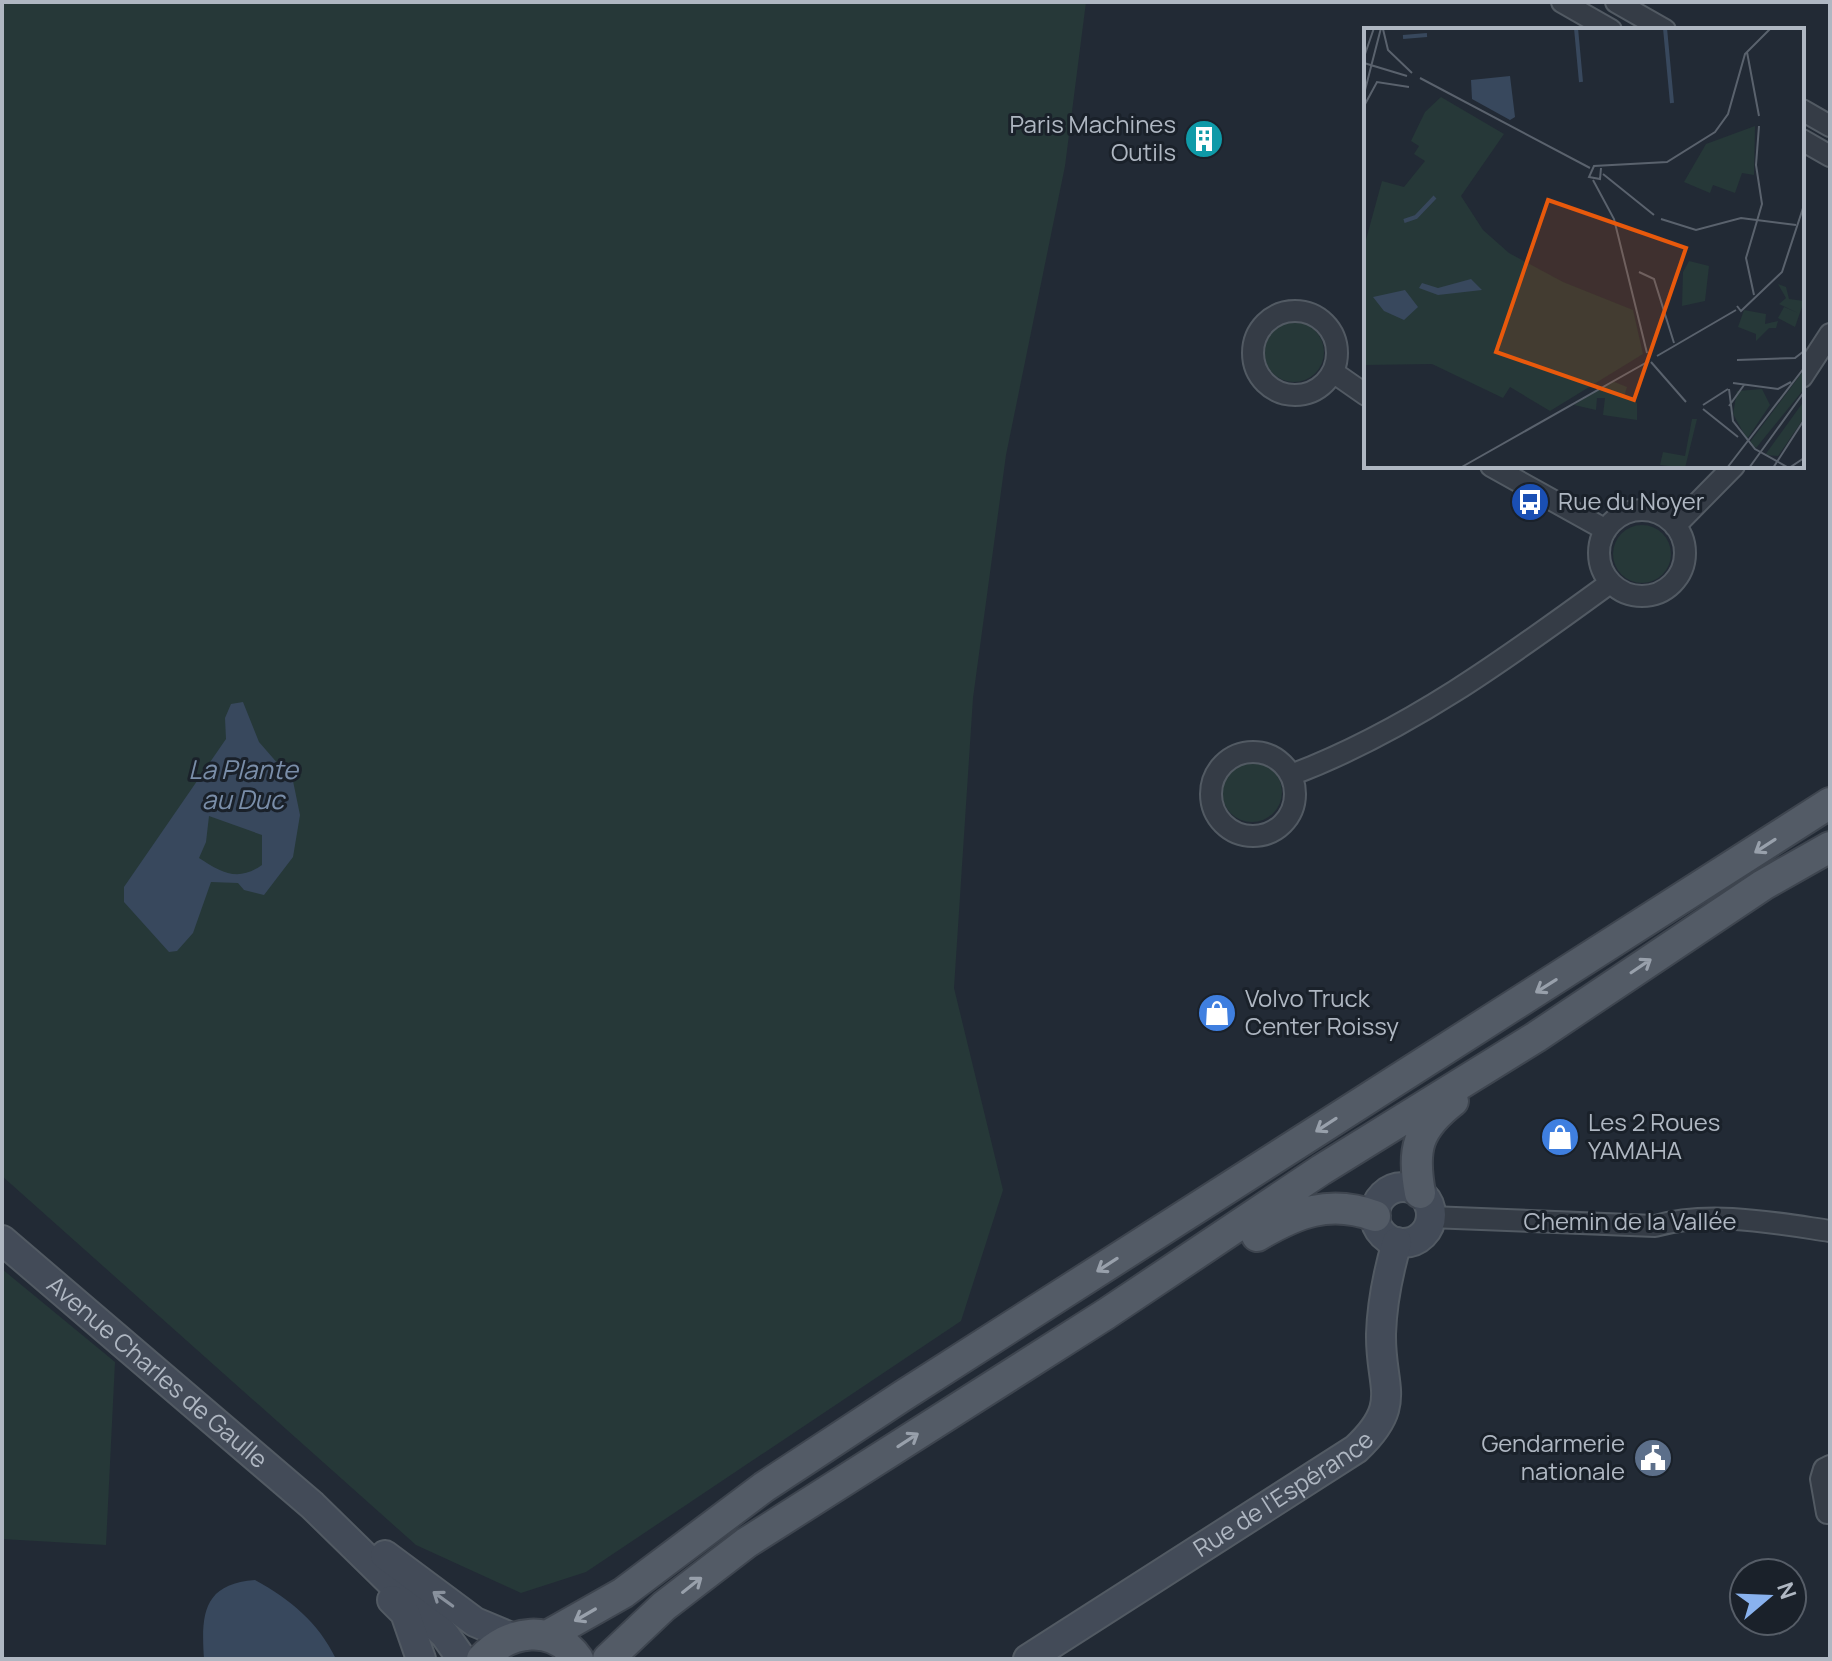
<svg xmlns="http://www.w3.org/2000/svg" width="1832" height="1661" font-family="Manrope,sans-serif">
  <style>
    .green { fill: #263838 }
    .water { fill: #38485d; fill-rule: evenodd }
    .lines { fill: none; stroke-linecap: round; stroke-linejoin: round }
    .minor-casing { stroke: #525a63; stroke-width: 24 }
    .secondary-casing { stroke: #525a63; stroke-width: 32 }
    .primary-casing { stroke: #3e454f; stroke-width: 34 }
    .minor { stroke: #353c46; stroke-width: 20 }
    .secondary { stroke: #434b58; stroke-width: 28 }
    .primary { stroke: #535b66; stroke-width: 30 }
    .oneway { stroke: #98a0ab }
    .oneway2 { stroke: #89919d }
    .labels { text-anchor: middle; stroke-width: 6; stroke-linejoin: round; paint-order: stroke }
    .poi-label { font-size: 24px; fill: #afb7c2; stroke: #1a212a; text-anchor: start }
    .street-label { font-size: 24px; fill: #afb7c2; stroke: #1a212a }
    .water-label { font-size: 26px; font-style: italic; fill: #7a8ea9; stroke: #1a212a }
    .inset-river { fill: none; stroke: #38485d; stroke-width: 4 }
    .inset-road { fill: none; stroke: #5a626d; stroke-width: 2 }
    .view { fill: #e8590c; fill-opacity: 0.15; stroke: #e8590c; stroke-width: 4 }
    .inset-edge { fill: none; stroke: #afb7c2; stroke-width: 4 }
  </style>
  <rect width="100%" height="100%" fill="#222a35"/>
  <path class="green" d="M2 2H1086L1065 166 1006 455 973 698 954 988 1003 1190 961 1321 586 1572 521 1593 416 1545 2 1176Z
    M1264 352a30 30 0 1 1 60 0a30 30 0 1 1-60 0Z
    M1613 554a29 29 0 1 1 58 0a29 29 0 1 1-58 0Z
    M1222 792a30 30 0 1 1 60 0a30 30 0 1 1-60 0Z
    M2 1269 115 1362 106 1545 2 1539Z"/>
  <path class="water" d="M243 702 259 742 293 781 300 815 293 857 264 895 244 890 238 883 211 882 193 933 177 951 169 952 124 902V887L226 739 225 718 231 704ZM209 816 262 835V865C238 882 222 873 199 858L206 842Z
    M255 1580C291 1600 318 1622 336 1659H204C201 1614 203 1584 255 1580Z"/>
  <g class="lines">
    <defs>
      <path id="minor" d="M1562 2 1611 30
        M1616 2 1665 30
        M1802 110 1830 126
        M1802 140 1830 156
        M1253 353a42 42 0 1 1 84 0a42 42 0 1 1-84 0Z
        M1333 372 1366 395
        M1802 377 1830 334
        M1491 466 1606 530
        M1599 553a43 43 0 1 1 86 0a43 43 0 1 1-86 0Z
        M1675 526 1734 466
        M1211 794a42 42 0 1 1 84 0a42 42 0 1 1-84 0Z
        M1291 775C1408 731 1510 656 1610 583
        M1430 1217 1655 1226C1709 1210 1775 1223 1830 1231
        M1827 1513 1821 1479 1824 1469 1830 1466"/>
      <g id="secondary">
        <circle cx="1403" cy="1215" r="28"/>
        <path id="s1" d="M2 1240 312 1505 445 1635 462 1659"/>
        <path d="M385 1555 475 1622 511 1637"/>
        <path d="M392 1600 405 1613 421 1659"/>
        <path id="s2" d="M1028 1659 1356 1449C1404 1404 1380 1388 1381 1334 1382 1302 1388 1273 1397 1242"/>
      </g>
      <path id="primary" d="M1420 1193C1412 1149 1417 1129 1453 1101
        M1257 1236C1296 1213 1329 1199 1375 1216
        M547 1636 623 1593 764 1487 904 1395 1830 803
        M482 1659C509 1630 553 1623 578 1659
        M608 1659 664 1606 746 1543 1106 1314 1321 1170 1536 1037 1763 885 1830 847"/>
    </defs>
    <use href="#minor" class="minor-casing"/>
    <use href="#secondary" class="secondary-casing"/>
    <use href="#primary" class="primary-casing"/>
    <use href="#minor" class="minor"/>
    <use href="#secondary" class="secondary"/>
    <use href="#primary" class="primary"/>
  </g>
  <defs><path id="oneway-shaft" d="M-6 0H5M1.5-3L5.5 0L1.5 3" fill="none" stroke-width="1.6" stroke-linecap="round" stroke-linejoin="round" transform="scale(2)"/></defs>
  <g class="oneway">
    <use href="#oneway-shaft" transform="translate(1765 846) rotate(147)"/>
    <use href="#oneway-shaft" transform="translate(1641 966) rotate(-34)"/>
    <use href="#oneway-shaft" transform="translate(1546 986) rotate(148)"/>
    <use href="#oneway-shaft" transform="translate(1326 1125) rotate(147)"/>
    <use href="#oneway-shaft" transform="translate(1107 1265) rotate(147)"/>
    <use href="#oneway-shaft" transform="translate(908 1440) rotate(-33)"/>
    <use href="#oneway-shaft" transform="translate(692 1585) rotate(-38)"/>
    <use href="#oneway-shaft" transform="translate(585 1615) rotate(150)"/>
  </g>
  <use class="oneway2" href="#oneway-shaft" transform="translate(443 1599) rotate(-144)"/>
  <defs>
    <symbol id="building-disc" viewBox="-11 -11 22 22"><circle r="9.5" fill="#0f9aa8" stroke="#1a212a"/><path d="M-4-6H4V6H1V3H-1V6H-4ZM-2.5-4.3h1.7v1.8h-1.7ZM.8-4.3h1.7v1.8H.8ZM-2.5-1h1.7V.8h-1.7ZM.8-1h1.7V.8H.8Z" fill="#fff"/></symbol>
    <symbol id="bus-disc" viewBox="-11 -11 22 22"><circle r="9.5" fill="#1a4fb4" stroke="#1a212a"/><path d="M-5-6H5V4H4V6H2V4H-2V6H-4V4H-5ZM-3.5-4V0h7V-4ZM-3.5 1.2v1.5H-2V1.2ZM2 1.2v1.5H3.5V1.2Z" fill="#fff"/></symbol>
    <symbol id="shop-disc" viewBox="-11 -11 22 22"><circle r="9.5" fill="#3f7fe0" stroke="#1a212a"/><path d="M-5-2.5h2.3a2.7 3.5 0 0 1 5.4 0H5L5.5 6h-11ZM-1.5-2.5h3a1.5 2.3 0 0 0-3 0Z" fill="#fff"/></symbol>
    <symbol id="civic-disc" viewBox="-11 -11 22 22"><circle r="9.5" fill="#5c6f8a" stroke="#1a212a"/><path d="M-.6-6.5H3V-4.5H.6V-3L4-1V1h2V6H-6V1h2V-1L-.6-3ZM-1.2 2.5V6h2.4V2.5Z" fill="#fff"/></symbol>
  </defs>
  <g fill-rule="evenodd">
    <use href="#building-disc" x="1182" y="117" width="44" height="44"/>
    <use href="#bus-disc" x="1508" y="480" width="44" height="44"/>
    <use href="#shop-disc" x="1195" y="991" width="44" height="44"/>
    <use href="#shop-disc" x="1538" y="1115" width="44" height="44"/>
    <use href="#civic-disc" x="1631" y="1436" width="44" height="44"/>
  </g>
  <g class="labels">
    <g class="poi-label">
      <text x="1176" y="133" text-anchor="end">Paris Machines<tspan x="1176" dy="28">Outils</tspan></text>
      <text x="1558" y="510">Rue du Noyer</text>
      <text x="1245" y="1007">Volvo Truck<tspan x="1245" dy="28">Center Roissy</tspan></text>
      <text x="1588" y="1131">Les 2 Roues<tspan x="1588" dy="28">YAMAHA</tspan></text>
      <text x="1625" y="1452" text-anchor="end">Gendarmerie<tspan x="1625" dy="28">nationale</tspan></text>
    </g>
    <g class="street-label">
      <text x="1630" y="1230">Chemin de la Vallée</text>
      <text dy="8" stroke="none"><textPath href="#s1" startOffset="204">Avenue Charles de Gaulle</textPath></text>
      <text dy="8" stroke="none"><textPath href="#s2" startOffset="304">Rue de l'Espérance</textPath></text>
    </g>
    <g class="water-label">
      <text x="243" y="779">La Plante<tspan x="243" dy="30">au Duc</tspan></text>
    </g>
  </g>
  <g transform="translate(1364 28)">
    <rect width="440" height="440" fill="#222a35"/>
    <path d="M77 69 140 106 97 168 119 202 145 225 199 254 269 282 279 326 186 383 146 359 139 370 68 336 0 337V219L18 153 40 159 61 133 50 126 55 118 47 113 61 84ZM391 98 390 147 378 145 371 165 349 157 346 165 320 154 342 116ZM325 233 345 238 341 273 318 278 319 244ZM414 256 422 259 425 271 440 273 431 299 414 290 420 279 434 285 415 276 422 270ZM380 282 402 286 401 296 414 293 412 300H405L392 313V306L374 299ZM440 342V361L392 420 386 414ZM248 353 263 359 260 369 273 375V392L239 387 241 370H233L232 382 210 377ZM398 361 406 377 383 411 369 386 373 363ZM440 373V390L414 428 401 427ZM328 391H333L321 440 296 437 299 424 321 428Z" fill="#263838"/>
    <path d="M146 48 151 89 146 92 108 71 107 52ZM107 251 118 262 74 267 55 260 58 255 74 260ZM41 262 54 279 40 292 20 283 9 269Z" fill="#38485d"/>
    <path class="inset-river" d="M212 0 217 54M301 0 308 75M39 9 63 7M40 193 52 189 71 169"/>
    <path class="inset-road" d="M19 1 24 22 48 45M383 24 395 88M0 29 10 0M0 35 43 48M56 50 226 140M0 66 17 0M0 78 13 54 45 59M237 140 236 151 225 149 230 138 303 134 351 104 364 86 381 26 407 0M239 146 290 187M229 152 250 191 283 325M297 191 332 202 377 190 432 197M275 244 290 251 310 315M390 267 382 230 398 176 392 137 395 98M373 278 377 283 418 244 440 177M293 328 372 282M373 332 431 330 440 323M287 334 322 374M369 355 414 361 427 354M365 361 369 393 391 421 425 440 440 430M339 377 364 361M365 378 380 357M339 381 374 409M96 440 285 333M363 440 440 340M385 440 440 364M409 440 440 392"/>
    <path class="view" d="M184 172 322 220 270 372 132 324Z"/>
    <rect width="440" height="440" class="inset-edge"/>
  </g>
  <rect width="1832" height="1661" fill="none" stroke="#afb7c2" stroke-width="8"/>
  <g transform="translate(1768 1597) rotate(71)"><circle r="38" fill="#1a212a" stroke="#565d67" stroke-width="2"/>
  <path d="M0-6L14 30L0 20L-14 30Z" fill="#89b2ee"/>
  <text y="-12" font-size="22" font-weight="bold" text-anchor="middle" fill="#afb7c2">N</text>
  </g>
</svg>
